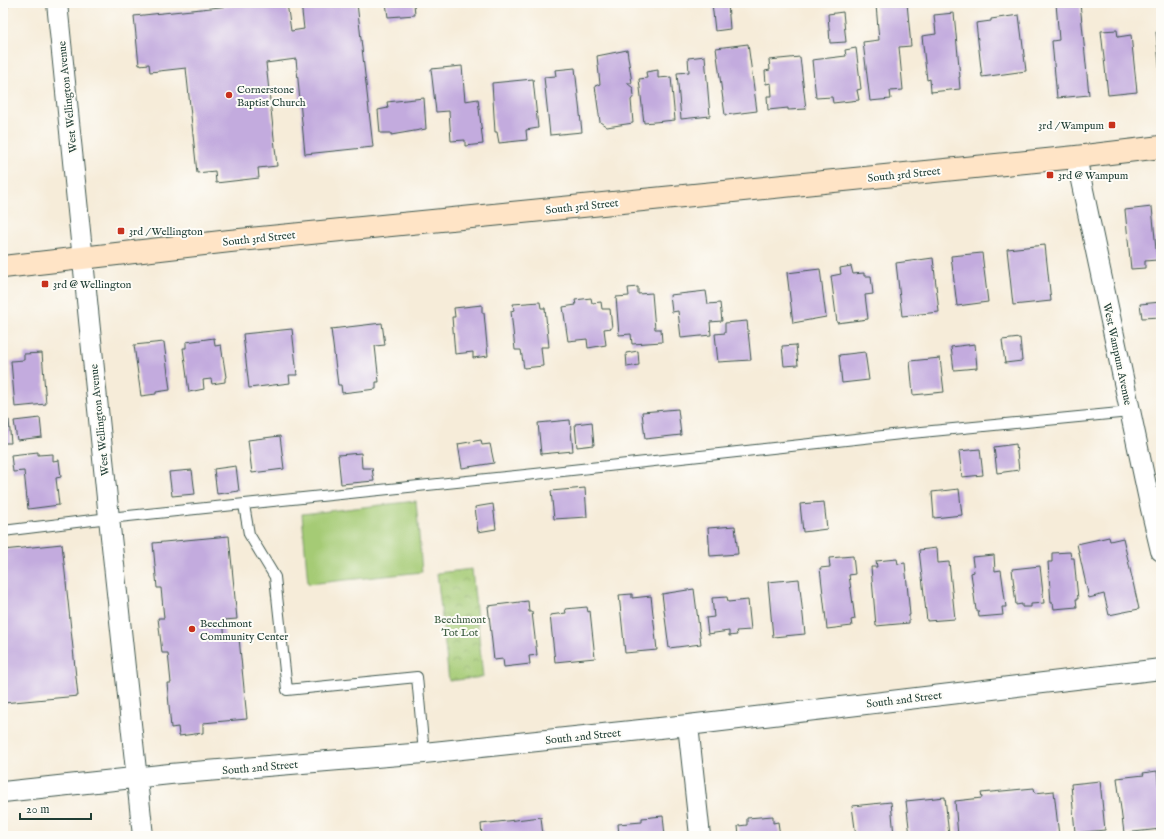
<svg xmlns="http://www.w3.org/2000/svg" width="1164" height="839" font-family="'IM FELL English',serif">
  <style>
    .park { fill: url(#park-crowns); stroke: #628454 }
    .pitch { fill: #a5cb75; stroke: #628454 }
    .building { fill: #c3abde }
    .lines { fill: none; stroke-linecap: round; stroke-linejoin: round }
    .lane-casing { stroke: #3f574d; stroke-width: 12 }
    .street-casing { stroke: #3f574d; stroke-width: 22 }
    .secondary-casing { stroke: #3f574d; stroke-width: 24 }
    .lane { stroke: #fff; stroke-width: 10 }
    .street { stroke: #fff; stroke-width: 20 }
    .secondary { stroke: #ffe4c6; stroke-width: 22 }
    .poi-dot { fill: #c8321e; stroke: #fdfcf7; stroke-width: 1.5 }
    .labels { text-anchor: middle; stroke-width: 4; stroke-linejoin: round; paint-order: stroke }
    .poi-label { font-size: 11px; fill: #1f3d34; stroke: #fdfcf7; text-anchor: start }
    .street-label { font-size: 11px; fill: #1f3d34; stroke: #fdfcf7 }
    .park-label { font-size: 11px; fill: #406044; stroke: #fdfcf7 }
  </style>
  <defs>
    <pattern id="park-crowns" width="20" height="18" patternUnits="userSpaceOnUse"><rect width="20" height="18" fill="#a5cb75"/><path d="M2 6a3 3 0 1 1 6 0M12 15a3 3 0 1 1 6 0" fill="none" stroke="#86a661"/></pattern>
  </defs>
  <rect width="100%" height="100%" fill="#fdfcf7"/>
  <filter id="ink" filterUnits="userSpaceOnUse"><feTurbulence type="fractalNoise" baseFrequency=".025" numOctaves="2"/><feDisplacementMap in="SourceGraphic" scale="8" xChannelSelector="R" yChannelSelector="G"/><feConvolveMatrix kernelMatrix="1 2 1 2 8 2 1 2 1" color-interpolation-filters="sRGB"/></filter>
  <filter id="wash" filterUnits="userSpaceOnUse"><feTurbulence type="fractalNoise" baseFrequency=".012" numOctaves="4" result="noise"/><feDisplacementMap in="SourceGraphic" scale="16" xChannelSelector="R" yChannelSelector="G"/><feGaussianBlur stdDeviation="0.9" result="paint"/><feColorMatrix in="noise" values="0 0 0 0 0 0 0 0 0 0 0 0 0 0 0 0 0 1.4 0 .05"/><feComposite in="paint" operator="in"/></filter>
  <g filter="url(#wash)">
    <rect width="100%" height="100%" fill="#f6ecd9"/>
    <path class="park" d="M472 569 483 677 449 681 437 573Z"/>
    <path class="pitch" d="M416 501 422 572 308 584 302 514Z"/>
    <g id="blocks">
      <path class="building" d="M259 3H287L291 31 304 29 301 3H357L373 147 305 154 296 59 266 63 277 166 258 168 259 178 216 183 215 171 197 173 186 68 150 72 149 64 139 65 134 16Z
        M386 3H414L415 15 388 17Z
        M712 3H728L730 29 715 31Z
        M896 3H907L911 46 899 47 903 90 890 91 891 99 870 101 863 42 879 40 876 5Z
        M1056 3H1080L1089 95 1057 98 1052 41 1059 40Z
        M843 12 846 42 830 43 828 14Z
        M954 13 960 77H959L960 89 931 92 930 79 927 80 922 36 936 34 934 15Z
        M1019 15 1026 71 982 77 976 23 991 21V19Z
        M1158 25H1161V75H1160L1156 32H1159Z
        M1117 30 1118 37 1131 35 1137 92 1108 95 1101 31Z
        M748 44 757 111 725 115 716 48Z
        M856 48 861 89 857 90 859 100 833 103 832 97 816 98 812 60 846 56 845 50Z
        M627 50 632 83H627L633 88 634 96 631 100 633 123 607 127 600 122 595 86 600 84 597 56Z
        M705 56 710 116 681 119 677 73 689 72 688 58Z
        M800 57 806 109 788 110V108L768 110 767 96H772L771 83 766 84 765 71 770 70 769 60Z
        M462 66 465 101 478 99 483 144 465 146V140L451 141 449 111 436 112 431 69Z
        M575 68 582 132 550 135 544 77 556 76 555 70Z
        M658 70V78L671 77 675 120 644 123 639 79 647 78 646 72Z
        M533 79 538 128 526 130 527 140 499 143 497 132H495L492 83Z
        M424 98 426 129 391 135V133H380L378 110 388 108 387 102Z
        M1152 207 1157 260 1145 261V268L1131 269 1125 210Z
        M1045 245 1051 301 1013 305 1007 249Z
        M982 253 988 302 957 306 951 256Z
        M933 258 939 312 902 316 896 263Z
        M851 266 853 274 864 273V276H871L873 294 865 295 868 319 837 323 831 276 841 274 840 268Z
        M820 269 826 317 793 323 787 273Z
        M638 287V294L652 293 655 329H661L662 342 632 344 631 334 619 335 616 297 629 296 628 288Z
        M706 291 708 304 720 303 722 321 710 322 711 335 681 338 678 311 672 312 670 295Z
        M591 298 592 303 601 302 602 309H610L612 328 604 329 606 345 588 348 587 339 568 341 563 307 576 305 575 300Z
        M540 302 541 308H545L549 347H541L543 366 524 368 521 350H515L511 311 514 310 513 304Z
        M1161 302V317L1142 318 1140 304Z
        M482 305V313H484L488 356 473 358V352L455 354 452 317H455L454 308Z
        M747 321 751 360 718 362 715 334 725 333V323Z
        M382 323 385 345 375 346 379 382H376V389L342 393 341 385H338L331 329Z
        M292 329 297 375H289L290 383 249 388 243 334Z
        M214 338 215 346 221 345 226 377 225 378V382L212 384 211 379 203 380 204 389 189 392 183 348H186V342Z
        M1020 338 1022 361 1005 363 1002 340Z
        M164 342 170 390 156 392V394L141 396 134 345Z
        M975 344 977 368 954 370 951 347Z
        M796 345 798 365 784 366 782 346Z
        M638 351 639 365 627 367 626 353Z
        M865 352 869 380 842 383 839 355Z
        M42 353 46 404 15 407 11 361 24 360V354Z
        M940 358 944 392 913 395 910 361Z
        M678 409 681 435 645 439 642 412Z
        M40 418 42 437 17 440 14 421Z
        M3 420H9L11 443H3Z
        M570 420 573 451 541 454 538 423Z
        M592 422 594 445 577 447 575 424Z
        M280 436 284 469 252 473 248 440Z
        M481 440 482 445 490 444 494 463 462 468 458 444Z
        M1016 444 1019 470 997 473 994 447Z
        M980 449 983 475 962 477 959 451Z
        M38 452V455L53 454V461L59 460 61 477 56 478 59 505 28 509 24 471 13 472 11 455Z
        M361 453 362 468H372L374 481 341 484 338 455Z
        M236 466 239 491 217 494 214 469Z
        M192 470 195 494 172 496 169 472Z
        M585 488 587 517 554 519 551 491Z
        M959 489 962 515 934 518 932 492Z
        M824 502 827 529 803 532 800 504Z
        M493 504 496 529 478 532 475 507Z
        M735 526 738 554 710 556 708 528Z
        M229 536 237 619 223 620 225 639 239 638 247 719 203 723V733L179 736 178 727 171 728 167 683H171L168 653H162L158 618H164L161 588H157L153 543Z
        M1109 537 1110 541 1123 538 1139 609 1109 615 1104 594 1089 598 1077 544Z
        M62 544 78 696 3 703V550Z
        M937 548 938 563 949 562 955 619 927 621 919 550Z
        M1070 552 1071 558H1074L1078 599H1076L1077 607 1054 609 1053 603H1051L1048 562H1052V553Z
        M994 555 995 571 1001 570 1006 607H1002L1003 615 979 617 978 610H976L971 573 974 572 972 557Z
        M853 556 855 574 849 575 855 619 851 620 852 626 827 629 820 568 830 567 829 558Z
        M897 559 898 564 905 563 910 615H909V623L876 626 871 567H877L876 561Z
        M1040 566 1044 603 1031 604V607H1022V604L1016 605 1012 569Z
        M799 579 805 634 773 637 768 582Z
        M694 589 701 644 669 648 662 594Z
        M632 594V598L651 596 657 650 625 653 619 595Z
        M727 597 728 602 748 600 751 630 736 631 737 635 729 636V631L708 634 706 618 714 617 712 598Z
        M528 601 529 612H532L537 655 529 656 530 664 504 667 503 659 494 660 488 606Z
        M587 607 588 612 590 611 595 658 555 662 550 615 566 613 565 609Z
        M1157 771 1159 790H1161V829L1124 833 1117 778 1144 775 1143 773Z
        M1100 781 1105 830 1075 833 1071 784Z
        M1034 788 1035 793 1054 791 1059 836H1033V834L1013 836H958L955 801 982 798 981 793Z
        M945 797 949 836H910L906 801Z
        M891 802 894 836H856L852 806Z
        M663 816 665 836H619L618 824 642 822V818Z
        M773 816V823L778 822 780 836H739L738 826 747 825V818Z
        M541 817 543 836H482L481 824Z"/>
    </g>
  </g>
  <g filter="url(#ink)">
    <use href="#blocks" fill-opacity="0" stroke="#3f574d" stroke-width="1"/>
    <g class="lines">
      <defs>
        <path id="lane" d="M3 3H4
          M244 505 249 534 275 577 287 690 417 677 424 753
          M3 531 109 518 535 474 901 434 1130 412"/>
        <path id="street" d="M57 3 109 518 143 836
          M1076 157 1151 509 1161 551
          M688 725 700 836
          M3 792 170 774 424 753 688 725 1161 669"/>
        <path id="secondary" d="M3 267 230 241 1076 157 1161 147"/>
      </defs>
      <use href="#lane" class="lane-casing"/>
      <use href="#street" class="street-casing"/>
      <use href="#secondary" class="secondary-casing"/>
      <use href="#lane" class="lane"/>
      <use href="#street" class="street"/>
      <use href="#secondary" class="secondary"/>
    </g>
  </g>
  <g class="poi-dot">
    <circle cx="229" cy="95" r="4"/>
    <rect x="1108" y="121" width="8" height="8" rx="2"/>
    <rect x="1046" y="171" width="8" height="8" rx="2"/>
    <rect x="117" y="227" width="8" height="8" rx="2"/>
    <rect x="41" y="280" width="8" height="8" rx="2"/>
    <circle cx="192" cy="629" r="4"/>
  </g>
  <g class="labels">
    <g class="poi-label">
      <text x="237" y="93">Cornerstone<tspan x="237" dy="13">Baptist Church</tspan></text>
      <text x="1104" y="129" text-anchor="end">3rd / Wampum</text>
      <text x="1058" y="179">3rd @ Wampum</text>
      <text x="129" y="235">3rd / Wellington</text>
      <text x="53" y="288">3rd @ Wellington</text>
      <text x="200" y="627">Beechmont<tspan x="200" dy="13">Community Center</tspan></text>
    </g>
    <g class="street-label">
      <text transform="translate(67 97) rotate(-96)" y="4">West Wellington Avenue</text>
      <text transform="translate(904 174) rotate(-6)" y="4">South 3rd Street</text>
      <text transform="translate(582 206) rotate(-6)" y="4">South 3rd Street</text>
      <text transform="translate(259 238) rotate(-6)" y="4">South 3rd Street</text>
      <text transform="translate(1118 354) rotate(78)" y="4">West Wampum Avenue</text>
      <text transform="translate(99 420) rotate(-96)" y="4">West Wellington Avenue</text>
      <text transform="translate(904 699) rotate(-7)" y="4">South 2nd Street</text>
      <text transform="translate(583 736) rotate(-6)" y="4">South 2nd Street</text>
      <text transform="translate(260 767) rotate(-5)" y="4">South 2nd Street</text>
    </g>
    <g class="park-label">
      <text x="460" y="623">Beechmont<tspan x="460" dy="13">Tot Lot</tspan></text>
    </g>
  </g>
  <rect width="1164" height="839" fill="none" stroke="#fdfcf7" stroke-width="16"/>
  <path d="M20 813v6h71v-6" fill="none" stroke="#1f3d34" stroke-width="2"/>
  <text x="26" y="813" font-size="12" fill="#1f3d34" stroke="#fdfcf7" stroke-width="3" paint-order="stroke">20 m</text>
</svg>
